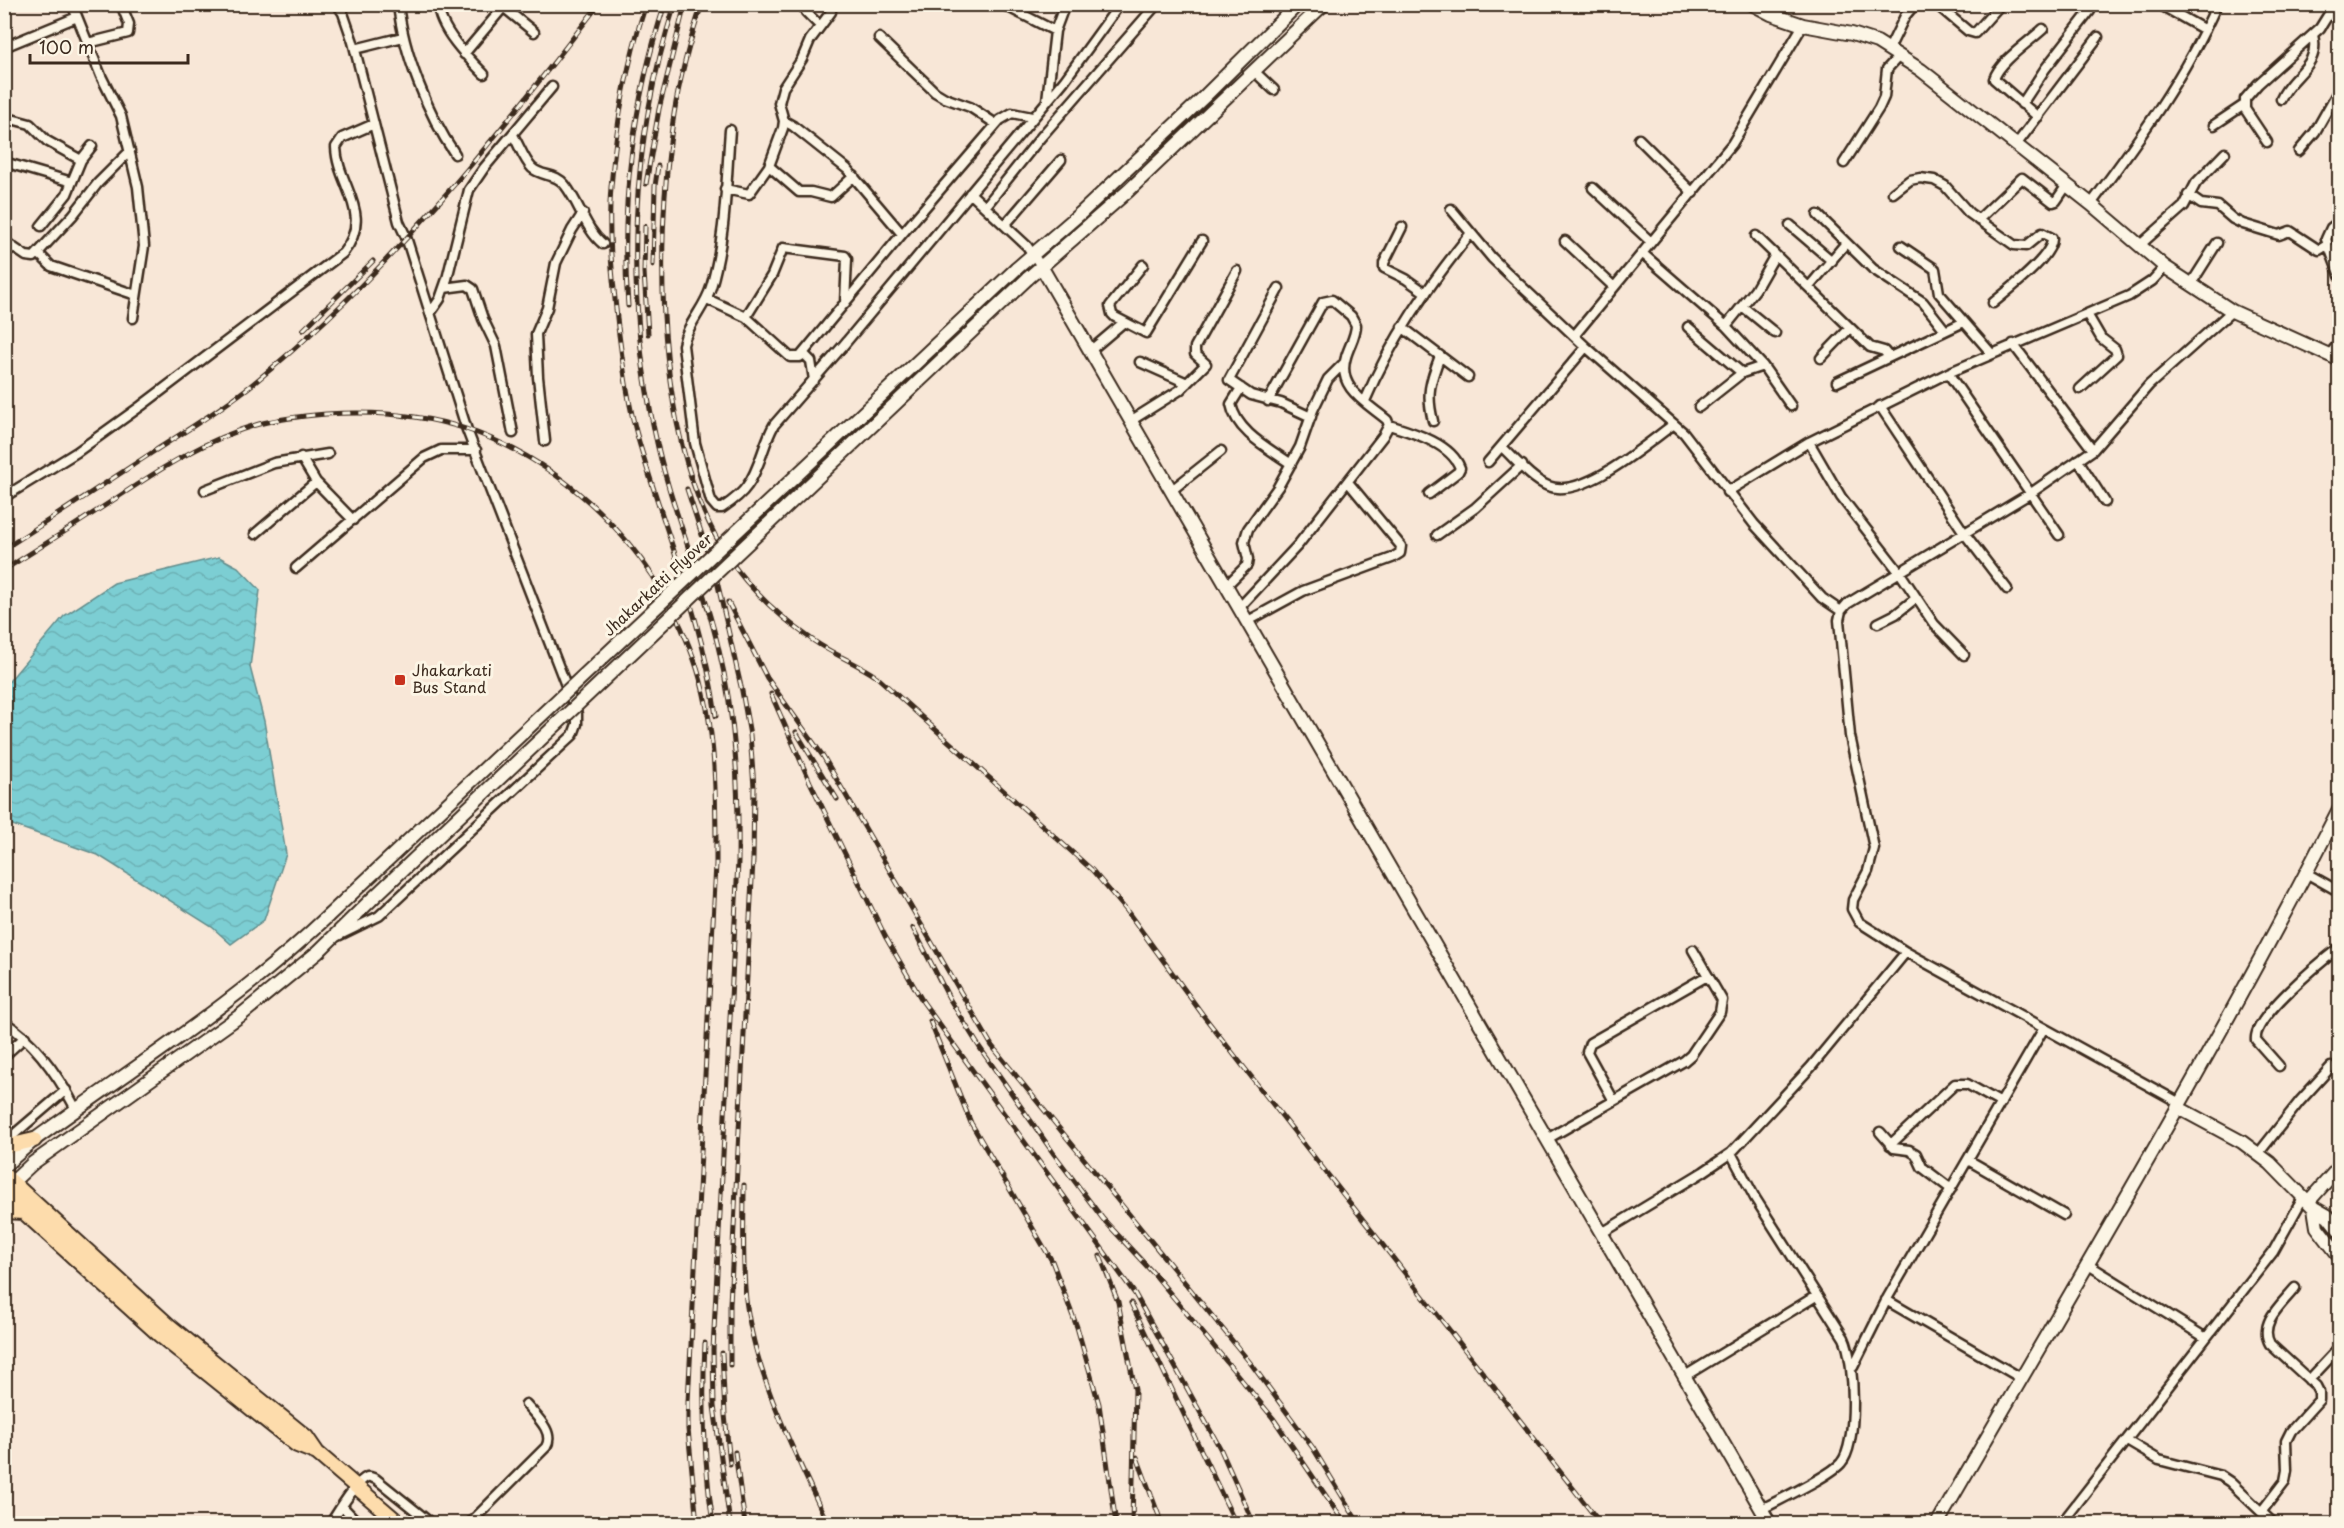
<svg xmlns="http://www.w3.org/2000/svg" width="2344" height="1528" font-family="'Playpen Sans',sans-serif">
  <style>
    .water { fill: url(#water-waves); stroke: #628c8b; stroke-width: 1.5 }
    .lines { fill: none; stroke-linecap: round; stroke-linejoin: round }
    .street-casing { stroke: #3b2a1e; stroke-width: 13 }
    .secondary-casing { stroke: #3b2a1e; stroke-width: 16 }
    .primary-casing { stroke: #3b2a1e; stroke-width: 18 }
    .street { stroke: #fcf5e5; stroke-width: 8 }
    .secondary { stroke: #fcf5e5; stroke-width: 12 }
    .primary { stroke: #fddcac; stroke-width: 14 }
    .rail-casing { stroke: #3b2a1e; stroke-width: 5 }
    .rail { stroke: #fcf5e5; stroke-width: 3; stroke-dasharray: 9; stroke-linecap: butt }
    .secondary-bridge-casing { stroke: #3b2a1e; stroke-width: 16; stroke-linecap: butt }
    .secondary-bridge { stroke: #fcf5e5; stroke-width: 12 }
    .poi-dot { fill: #c8321e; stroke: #fcf5e5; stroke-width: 2 }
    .labels { text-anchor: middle; stroke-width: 6; stroke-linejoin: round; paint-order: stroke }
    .street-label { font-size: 15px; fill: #3b2a1e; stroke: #fcf5e5 }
    .poi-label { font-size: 15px; fill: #3b2a1e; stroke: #fcf5e5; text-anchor: start }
  </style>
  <defs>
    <pattern id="water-waves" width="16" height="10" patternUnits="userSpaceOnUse" patternTransform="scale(1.5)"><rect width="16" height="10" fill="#7cced3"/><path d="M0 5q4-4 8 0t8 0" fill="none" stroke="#6cb1b5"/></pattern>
  </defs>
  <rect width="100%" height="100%" fill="#f8e7d7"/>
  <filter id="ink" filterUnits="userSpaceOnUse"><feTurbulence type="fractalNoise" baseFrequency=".0167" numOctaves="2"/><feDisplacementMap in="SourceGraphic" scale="12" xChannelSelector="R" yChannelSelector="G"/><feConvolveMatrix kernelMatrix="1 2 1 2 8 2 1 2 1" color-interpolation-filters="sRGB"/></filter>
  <g filter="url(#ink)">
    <path class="water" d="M219 557 238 567 260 590 250 667 264 721 286 854 264 920 231 944 212 927 98 855 4 822 5 686 64 616 114 583Z"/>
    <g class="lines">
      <defs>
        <path id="street" d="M72 4 101 76 121 116 138 187 144 246 133 318
          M337 4 343 13 353 42 399 222 406 237 467 430 577 714V724L573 735 379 916 338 936
          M398 4C403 52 428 115 455 154
          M438 4C439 29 468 58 484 74
          M805 4 806 12 820 26
          M1002 4 1055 31
          M1936 4 1968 31 1975 33 2001 4
          M2159 4 2205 30
          M502 6 534 32
          M879 38 935 92 945 98 970 107 996 124
          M88 43 128 33 129 24 121 4
          M4 47 77 17
          M355 49 403 37
          M1889 49 1905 16 1915 4
          M464 54 506 4
          M1255 72 1274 90
          M2281 99C2291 74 2321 67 2313 35
          M1047 100 1055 31 1065 4
          M2022 104 2045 69 2090 11 2093 4
          M4 117 30 124 47 141 81 160
          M2038 117 1994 79C1999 62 2029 42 2043 29
          M784 121 793 126 847 169 902 234
          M2214 125 2244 105
          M730 130C726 182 726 237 711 287 705 308 687 324 683 345L695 443 711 501 717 508H722C731 502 741 495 747 486 760 469 763 444 774 425L842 347 1064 81 1120 4
          M513 135C519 145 524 160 532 168 542 177 556 173 565 185 580 204 585 229 603 244
          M1639 139 1693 193
          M2267 142 2245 109V99L2258 84 2320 28 2335 4
          M2016 145 2098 37
          M2299 151 2315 132 2340 88
          M4 162 72 182
          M1844 163 1879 108 1884 97 1887 69 1899 56
          M769 166 799 192H811L831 197 854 176
          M1593 188 1651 242
          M725 189 749 194 769 166 783 128 784 121 779 103 783 88 802 59 810 40 831 12
          M970 193 1027 246 1041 266
          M1893 193 1910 180 1920 178 1934 180 1945 186 1969 213 2014 245 2026 246 2042 233 2052 238C2054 256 2007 291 1993 303
          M2188 195 2201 204 2218 206 2233 219 2243 224 2279 235 2290 231 2319 250 2327 245
          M2091 204C2138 141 2185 77 2217 4
          M985 207 1041 137 1157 4
          M1451 209 1492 258 1518 283 1586 347 1684 433 1754 524 1822 598 1841 611
          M1818 215 1873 269 1923 302 1945 330
          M1978 220 2022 178 2053 202 2056 201 2067 185
          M2340 221 2331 228 2326 239 2340 276
          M1005 225 1061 160
          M1790 225 1832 261
          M41 226 67 194 81 160 92 146
          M1402 227 1384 263V268L1406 279 1426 293
          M1756 236 1870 347 1884 351 1889 357
          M4 241 26 256 34 257 73 215 98 183 130 151
          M1565 241 1614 287
          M2140 245 2184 206 2196 183 2225 153
          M1901 246 1935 269 1939 293 1992 354
          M38 253 51 266 136 295
          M1642 253 1726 326 1763 366 1791 406
          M1143 265 1110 306 1112 314 1115 317 1146 333 1202 241
          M2191 284 2217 243
          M1809 287 1846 243
          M444 288 467 285 473 289 483 319 496 346 513 433
          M1279 288 1229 380 1251 395 1281 403 1311 417
          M707 299 746 317 790 357H800L902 234 1000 120 1012 113 1032 117
          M1742 306 1775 333
          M431 312 440 299 447 279 469 190 484 168 552 87
          M746 317 772 275 783 248 845 256 847 259 845 303
          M1726 326 1755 290 1775 255
          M1402 327 1468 377
          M1688 327 1742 373
          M1574 336 1732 144 1803 25
          M2013 344 2093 450
          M1091 350 1124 322
          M804 354 811 361 814 380
          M2328 356 2340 342
          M1821 358 1850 328
          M1140 362 1187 383
          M1948 373 2059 535
          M1837 382 1964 322
          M1241 388 1231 404C1236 432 1270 449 1291 464
          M2080 389 2117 355 2115 349 2101 338 2087 314
          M1365 401C1391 339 1429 285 1471 233
          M1880 406 1965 534 2007 589
          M1699 407 1742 373 1763 366
          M1132 420 1180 390 1206 364 1195 354V347L1237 271
          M1433 421C1426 394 1430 382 1440 356
          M1389 425C1411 432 1451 443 1460 468L1458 472 1429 494
          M545 441 538 377 536 334 547 308 556 263 572 230 583 213
          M1809 442 1841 497 1900 573 1934 624 1964 655
          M1502 447C1516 460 1531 479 1548 486 1583 500 1646 444 1674 424
          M301 457 316 482 353 520
          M2078 460 2105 502
          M1488 462 1586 347
          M205 490 274 463 328 454
          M1172 490 1221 451
          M1727 492 1809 442 1948 373 2129 296 2152 281 2165 267
          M4 497 77 452 141 406 343 253C375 213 337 186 336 147L342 138 374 124
          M255 534 316 482
          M1437 535 1475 508 1522 465
          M296 568 424 458 441 450H476
          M1227 585 1247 565 1248 559 1244 542 1248 529 1278 487 1300 447 1313 410 1328 379 1344 363
          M1240 607 1298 545 1383 436 1389 425 1387 420C1367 403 1336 388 1346 357 1349 346 1356 336 1356 325L1351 316 1332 300 1323 302 1268 401
          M1248 621 1303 591 1392 558 1400 553 1401 546 1348 482
          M1878 623 1896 614 1916 598
          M2306 873 2340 892
          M4 1022C36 1042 59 1077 76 1109
          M4 1056 25 1037
          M2279 1066 2256 1040C2252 1018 2322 961 2340 947
          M1614 1101 1587 1052 1590 1043 1707 976
          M2180 1103 1906 952 1859 922 1852 909 1853 900 1868 871 1874 848 1850 736 1839 620 1841 611 1847 604 2031 493 2093 450 2149 385 2232 311
          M1880 1132 1894 1148 1909 1150 1916 1154 1922 1167 1951 1189
          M1547 1139 1684 1061 1691 1055 1720 1012 1722 1000 1693 950
          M4 1143 66 1090
          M1890 1145 1955 1084H1967L2001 1103
          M1731 1153 1811 1067 1906 952
          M2258 1154 2300 1101 2331 1067
          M1968 1160 2064 1215
          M1602 1233 1703 1172 1731 1153 1755 1198 1844 1338C1855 1361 1858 1444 1841 1463 1830 1476 1779 1500 1762 1509
          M2087 1264 2206 1338
          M1886 1300 2021 1378
          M1853 1367 1888 1297 2044 1028
          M1685 1376 1816 1296
          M2309 1380 2340 1347
          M2127 1441 2159 1460 2221 1476 2230 1482 2274 1524
          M342 1506 359 1524
          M2262 1511 2285 1481 2287 1470 2286 1441 2291 1431 2319 1400V1392L2316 1386 2270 1344C2258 1323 2282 1304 2295 1288
          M330 1524C337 1514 356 1481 367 1477 370 1476 373 1478 376 1479L432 1524
          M469 1524 546 1447C555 1432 536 1416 526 1404
          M2061 1524 2273 1252 2304 1196"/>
        <path id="secondary" d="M1752 4 1771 14 1803 25 1852 34 1877 42 1921 70 2091 204 2165 267 2232 311 2340 360
          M1041 266 1770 1524
          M1016 269 1082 212 1204 97 1298 4
          M1027 279 1128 191 1324 4
          M2177 1107 2242 1142 2270 1163 2314 1208 2328 1216 2340 1231
          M4 1166 34 1140C134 1067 239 1001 328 916
          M4 1190 33 1163 241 1015 318 952 371 900
          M2309 1201 2340 1166
          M2314 1208 2317 1227 2340 1257
          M1937 1524C2074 1286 2216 1051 2340 807"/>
        <path id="primary" d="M4 1147 34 1140
          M4 1175 168 1325 306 1437 317 1453 400 1524
          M4 1194 160 1335 297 1445 317 1453
          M4 1211 24 1212"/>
      </defs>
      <use href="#street" class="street-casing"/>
      <use href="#secondary" class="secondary-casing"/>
      <use href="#primary" class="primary-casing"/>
      <use href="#street" class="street"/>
      <use href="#secondary" class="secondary"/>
      <use href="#primary" class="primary"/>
      <defs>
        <path id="rail" d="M646 4C627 62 616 126 611 187 607 233 613 281 618 327 623 365 628 405 639 442 666 534 703 621 716 716
          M675 4C630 143 624 291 655 434 670 506 701 574 718 646 736 720 739 786 738 862L713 1350 714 1406 730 1524
          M702 4C690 40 680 77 674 114 653 248 653 473 746 581 765 603 791 625 814 641 834 655 857 663 877 677L1092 870 1127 911 1203 1015 1601 1524
          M646 184 659 109 685 4
          M645 226 644 272 648 334
          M653 265 655 186 658 166
          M628 306C620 205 633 101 665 4
          M303 330 373 261
          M687 489 717 581 742 691 750 735 754 787 753 860 730 1304V1365
          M4 549C54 517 103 485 153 452 187 430 222 409 254 383 387 275 495 140 599 4
          M4 570C41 547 78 523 115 499 160 469 206 439 259 424 281 418 303 416 326 414 373 411 421 414 466 429 567 463 651 548 689 646 717 714 716 791 716 864L688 1402V1429L697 1524
          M728 602 767 678 823 756 992 1046 1252 1365 1313 1448 1359 1524
          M771 694 810 782 885 936 923 1002 1135 1294 1220 1448 1254 1524
          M796 732 837 799
          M913 928 949 998 980 1048 1054 1154 1103 1219 1155 1275 1273 1418 1345 1524
          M930 1021 971 1123 1052 1261 1077 1327 1099 1404 1116 1524
          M744 1185C744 1224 742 1262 746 1300 756 1379 795 1453 828 1524
          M1100 1256 1118 1302 1135 1390 1132 1524
          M1131 1303 1236 1524
          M705 1343C702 1404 704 1463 713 1524
          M722 1353 725 1415 730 1464
          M735 1452 745 1524
          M1137 1457 1162 1524"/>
      </defs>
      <use href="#rail" class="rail-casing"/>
      <use href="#rail" class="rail"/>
      <defs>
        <path id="secondary-bridge" d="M371 900 1027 279
          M328 916 1016 269"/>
      </defs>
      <use href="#secondary-bridge" class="secondary-bridge-casing"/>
      <use href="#secondary-bridge" class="secondary-bridge"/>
    </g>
  </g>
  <rect class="poi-dot" x="394" y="674" width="12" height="12" rx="3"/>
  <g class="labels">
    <g class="street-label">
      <text transform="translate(658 585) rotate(-43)" y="5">Jhakarkatti Flyover</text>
    </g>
    <g class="poi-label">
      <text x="412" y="676">Jhakarkati<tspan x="412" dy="17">Bus Stand</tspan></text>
    </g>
  </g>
  <rect width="2344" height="1528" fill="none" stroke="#fcf5e5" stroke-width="24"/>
  <rect x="12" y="12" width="2320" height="1504" fill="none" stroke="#3b2a1e" stroke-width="2" filter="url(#ink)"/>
  <path d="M30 54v9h158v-9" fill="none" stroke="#3b2a1e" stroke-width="3"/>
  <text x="39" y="54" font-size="18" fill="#3b2a1e" stroke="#fcf5e5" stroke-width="4.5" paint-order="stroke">100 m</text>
</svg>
